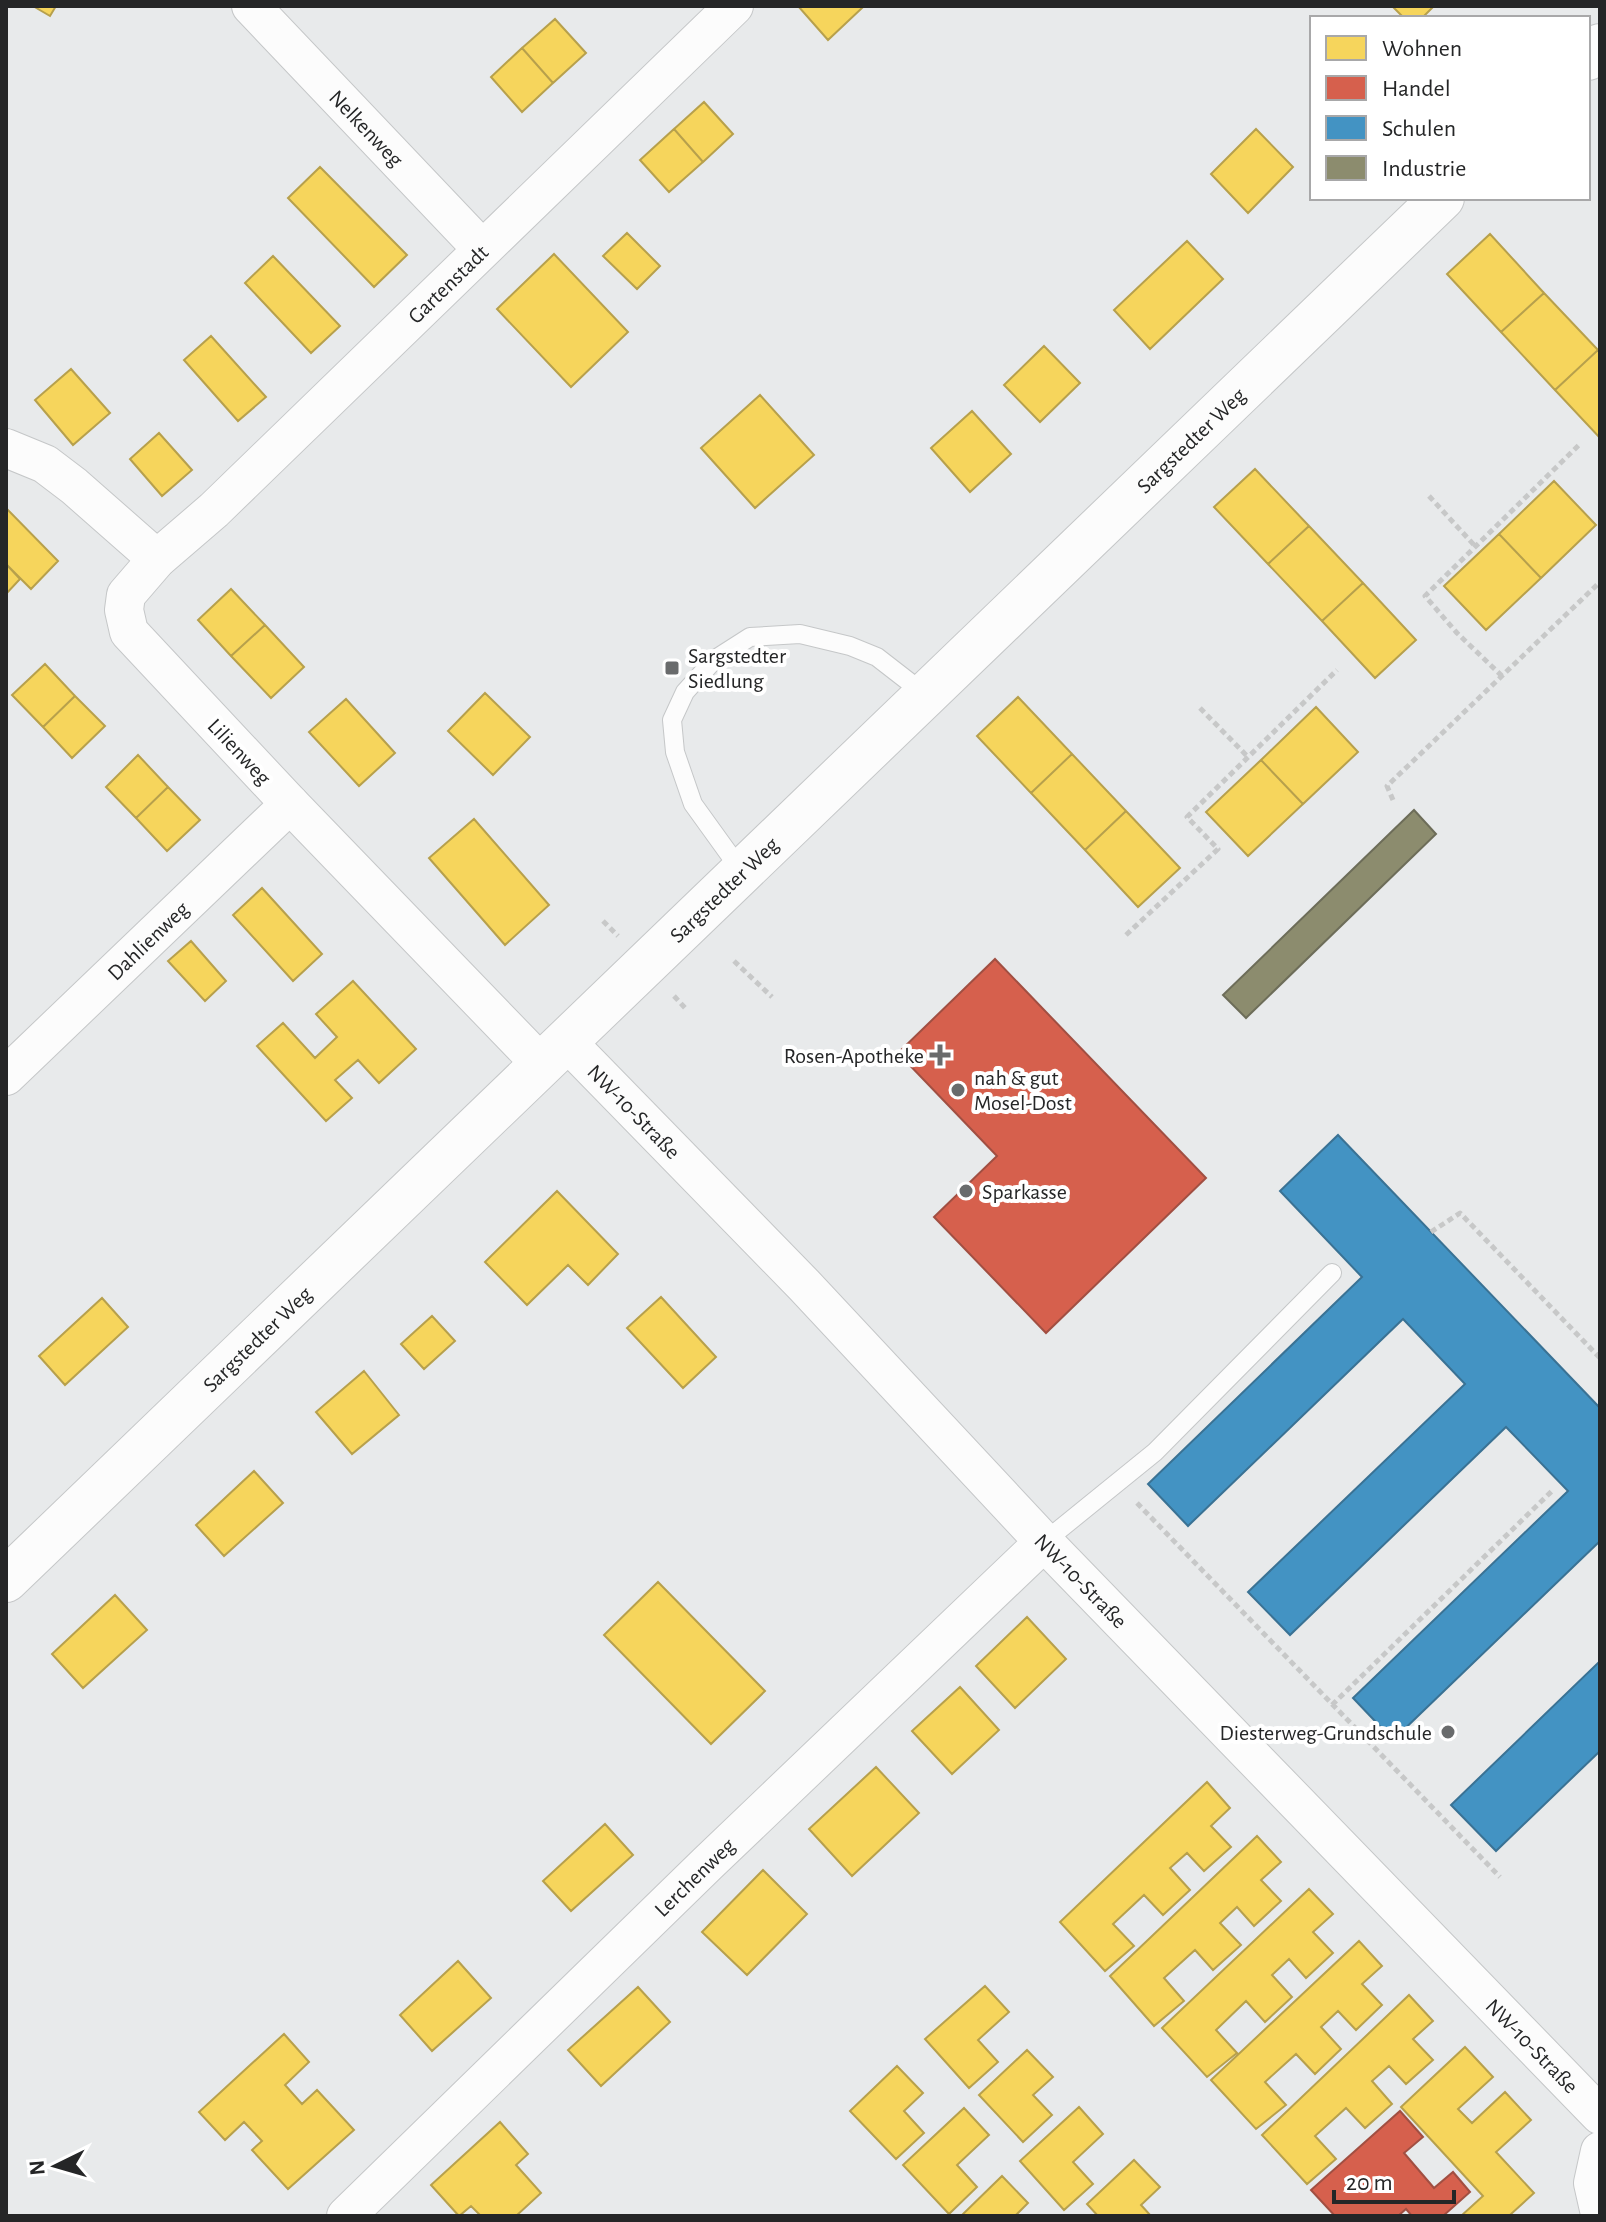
<svg xmlns="http://www.w3.org/2000/svg" width="1606" height="2222" font-family="'Alegreya Sans',sans-serif">
  <style>
    .homes { fill: #f6d55c; stroke: #b7a04c; stroke-width: 2 }
    .shops { fill: #d6604d; stroke: #a14f42; stroke-width: 2 }
    .schools { fill: #4393c3; stroke: #3a7294; stroke-width: 2 }
    .industry { fill: #8c8c6e; stroke: #6d6d59; stroke-width: 2 }
    .lines { fill: none; stroke-linecap: round; stroke-linejoin: round }
    .service-casing { stroke: #c5c7c8; stroke-width: 20 }
    .minor-casing { stroke: #c5c7c8; stroke-width: 40 }
    .tertiary-casing { stroke: #c5c7c8; stroke-width: 46 }
    .path { stroke: #c7c8c8; stroke-width: 5; stroke-dasharray: 6 4; stroke-linecap: butt }
    .service { stroke: #fcfcfc; stroke-width: 18 }
    .minor { stroke: #fcfcfc; stroke-width: 38 }
    .tertiary { stroke: #fcfcfc; stroke-width: 44 }
    .poi-dot { fill: #696b6c; stroke: #fff; stroke-width: 3 }
    .labels { text-anchor: middle; stroke-width: 8; stroke-linejoin: round; paint-order: stroke }
    .street-label { font-size: 22px; fill: #252627; stroke: #fff }
    .poi-label { font-size: 22px; fill: #252627; stroke: #fff; text-anchor: start }
  </style>
  <rect width="100%" height="100%" fill="#e8eaeb"/>
  <path class="homes" d="M33 6H56L50 16Z
    M798 6H860L862 8 828 40Z
    M1392 6H1434L1422 18H1404Z
    M555 19 586 53 553 83 522 48Z
    M522 48 553 83 522 112 491 77Z
    M704 102 733 134 703 162 674 129Z
    M674 129 703 162 669 192 640 160Z
    M1256 129 1293 167 1248 213 1211 174Z
    M320 167 407 255 374 287 288 198Z
    M627 233 660 266 637 289 603 256Z
    M1490 234 1544 293 1501 332 1447 274Z
    M1187 241 1223 279 1150 349 1114 310Z
    M554 254 628 332 571 387 497 309Z
    M273 256 340 326 311 353 245 283Z
    M1544 293 1598 350 1555 390 1501 332Z
    M211 336 266 397 238 421 184 360Z
    M1044 346 1080 383 1040 422 1004 385Z
    M1598 350 1600 353V438L1555 390Z
    M71 369 110 413 73 445 35 400Z
    M760 395 814 455 755 508 701 448Z
    M972 411 1011 454 970 492 931 448Z
    M159 433 192 470 162 496 130 459Z
    M1255 469 1309 526 1268 564 1214 507Z
    M1554 481 1596 525 1541 578 1499 534Z
    M6 508 58 561 31 589 6 564Z
    M1309 526 1363 583 1322 621 1268 564Z
    M1499 534 1541 578 1486 630 1444 586Z
    M6 564 20 579 6 594Z
    M1363 583 1416 640 1375 678 1322 621Z
    M231 589 265 625 231 656 198 620Z
    M265 625 304 667 271 698 231 656Z
    M45 664 75 696 43 727 12 695Z
    M485 693 530 737 493 775 448 731Z
    M75 696 105 726 72 758 43 727Z
    M1018 697 1072 754 1031 793 977 736Z
    M346 699 395 753 359 786 309 732Z
    M1316 707 1358 752 1303 804 1261 760Z
    M1072 754 1126 811 1085 850 1031 793Z
    M138 755 168 787 136 818 106 787Z
    M1261 760 1303 804 1248 856 1206 812Z
    M168 787 200 820 167 851 136 818Z
    M1126 811 1180 868 1138 907 1085 850Z
    M474 819 549 905 505 945 429 858Z
    M262 888 322 954 293 981 233 915Z
    M191 941 226 981 205 1001 168 961Z
    M353 981 416 1049 379 1083 358 1060 335 1080 352 1098 326 1121 257 1046 283 1023 315 1058 337 1037 316 1014Z
    M557 1191 618 1254 588 1285 568 1265 527 1305 485 1262Z
    M661 1297 716 1357 683 1388 627 1328Z
    M102 1298 128 1327 65 1385 39 1356Z
    M432 1316 455 1341 424 1369 401 1344Z
    M364 1371 399 1415 352 1454 316 1412Z
    M254 1471 283 1503 224 1556 196 1525Z
    M658 1582 765 1691 711 1744 604 1635Z
    M115 1595 147 1630 83 1688 52 1654Z
    M1027 1617 1066 1659 1015 1708 976 1666Z
    M960 1687 999 1730 952 1774 912 1731Z
    M876 1767 919 1813 852 1876 809 1829Z
    M1207 1782 1230 1808 1211 1826 1231 1847 1204 1871 1187 1853 1170 1868 1190 1890 1163 1915 1144 1895 1113 1924 1134 1946 1105 1971 1060 1922Z
    M605 1824 633 1855 571 1911 543 1881Z
    M1257 1836 1281 1862 1261 1880 1281 1901 1254 1926 1237 1907 1220 1923 1241 1945 1213 1970 1195 1950 1164 1978 1184 2001 1154 2026 1110 1976Z
    M763 1870 807 1914 747 1975 702 1932Z
    M1309 1889 1333 1914 1313 1932 1333 1953 1306 1978 1289 1959 1272 1975 1292 1997 1265 2022 1246 2001 1216 2030 1237 2053 1207 2077 1162 2028Z
    M1359 1941 1382 1966 1362 1984 1382 2005 1356 2030 1338 2011 1321 2027 1341 2049 1315 2074 1296 2054 1265 2082 1286 2105 1256 2129 1211 2080Z
    M458 1961 491 1998 432 2051 400 2015Z
    M985 1986 1009 2012 978 2040 998 2062 969 2088 925 2039Z
    M638 1987 670 2022 601 2086 568 2050Z
    M1409 1995 1433 2021 1413 2039 1433 2060 1406 2084 1389 2066 1372 2081 1392 2104 1365 2128 1346 2108 1315 2136 1336 2159 1307 2184 1262 2135Z
    M284 2034 309 2062 285 2085 302 2104 317 2090 354 2130 288 2189 252 2150 262 2141 244 2122 225 2140 199 2112Z
    M1465 2047 1493 2077 1458 2109 1472 2123 1505 2092 1531 2120 1496 2152 1534 2193 1511 2214 1513 2216H1461L1483 2196 1401 2107Z
    M1027 2050 1053 2077 1033 2095 1052 2115 1023 2142 979 2095Z
    M897 2066 923 2093 904 2111 924 2133 896 2159 850 2111Z
    M1079 2107 1103 2134 1073 2162 1093 2184 1064 2210 1020 2161Z
    M964 2108 989 2135 957 2165 977 2187 949 2214 903 2165Z
    M500 2122 528 2154 516 2165 541 2193 516 2216H481L471 2206 459 2216 431 2185Z
    M1134 2160 1160 2187 1141 2205 1151 2216H1098L1087 2204Z
    M1002 2176 1028 2203 1015 2216H961Z"/>
  <path class="shops" d="M995 959 1206 1178 1046 1333 934 1217 997 1156 898 1053Z
    M1400 2111 1423 2137 1404 2153 1434 2188 1453 2172 1470 2192 1443 2216H1412L1406 2209 1398 2216H1335L1311 2190Z"/>
  <path class="schools" d="M1338 1135 1600 1408V1541L1393 1740 1353 1698 1568 1491 1506 1427 1290 1635 1248 1592 1465 1384 1403 1319 1188 1526 1148 1484 1362 1277 1280 1191Z
    M1600 1661V1751L1496 1851 1451 1805Z"/>
  <path class="industry" d="M1414 810 1436 834 1246 1018 1223 995Z"/>
  <g class="lines">
    <defs>
      <path id="service" d="M742 872 693 804 675 752 672 720 685 692 714 660 750 637 800 634 850 646 877 657 926 695
        M1044 1542 1155 1452 1332 1273"/>
      <g id="minor">
        <path id="s1" d="M251 6 482 249"/>
        <path d="M6 448 45 464 74 486 157 559"/>
        <path id="s2" d="M566 1041 804 1285 1044 1542 1600 2115"/>
        <path id="s3" d="M542 1065 290 804 129 632 124 610 126 595 157 559 214 510 734 6"/>
        <path id="s4" d="M6 1076 290 804"/>
        <path d="M1600 2151 1593 2183 1600 2214"/>
        <path id="s5" d="M346 2216 707 1864 1044 1542"/>
      </g>
      <g id="tertiary">
        <path d="M1588 58 1600 46"/>
        <path id="s6" d="M6 1580 1442 198"/>
      </g>
    </defs>
    <use href="#service" class="service-casing"/>
    <use href="#minor" class="minor-casing"/>
    <use href="#tertiary" class="tertiary-casing"/>
    <path class="path" d="M1429 496 1475 546
      M1502 676 1457 633 1425 596 1579 445
      M1200 708 1248 757
      M1393 800 1387 786 1600 582
      M603 921 618 936
      M1126 935 1218 849 1187 817 1337 670
      M734 961 772 997
      M674 996 687 1010
      M1431 1232 1460 1213 1600 1358
      M1137 1503 1500 1877
      M1332 1705 1553 1490"/>
    <use href="#service" class="service"/>
    <use href="#minor" class="minor"/>
    <use href="#tertiary" class="tertiary"/>
  </g>
  <g class="poi-dot">
    <rect x="664" y="660" width="16" height="16" rx="4"/>
    <path d="M936 1043h8v8h8v8h-8v8h-8v-8h-8v-8h8z"/>
    <circle cx="958" cy="1090" r="8"/>
    <circle cx="966" cy="1191" r="8"/>
    <circle cx="1448" cy="1732" r="8"/>
  </g>
  <g class="labels">
    <g class="street-label">
      <text dy="8" stroke="none"><textPath href="#s1" startOffset="168">Nelkenweg</textPath></text>
      <text dy="8" stroke="none"><textPath href="#s3" startOffset="1084">Gartenstadt</textPath></text>
      <text dy="8" stroke="none"><textPath href="#s6" startOffset="1644">Sargstedter Weg</textPath></text>
      <text transform="translate(240 751) rotate(47)" y="8">Lilienweg</text>
      <text dy="8" stroke="none"><textPath href="#s6" startOffset="996">Sargstedter Weg</textPath></text>
      <text dy="8" stroke="none"><textPath href="#s4" startOffset="196">Dahlienweg</textPath></text>
      <text dy="8" stroke="none"><textPath href="#s2" startOffset="98">NW-10-Straße</textPath></text>
      <text dy="8" stroke="none"><textPath href="#s6" startOffset="348">Sargstedter Weg</textPath></text>
      <text dy="8" stroke="none"><textPath href="#s2" startOffset="746">NW-10-Straße</textPath></text>
      <text dy="8" stroke="none"><textPath href="#s5" startOffset="486">Lerchenweg</textPath></text>
      <text dy="8" stroke="none"><textPath href="#s2" startOffset="1394">NW-10-Straße</textPath></text>
    </g>
    <g class="poi-label">
      <text x="688" y="663">Sargstedter<tspan x="688" dy="25">Siedlung</tspan></text>
      <text x="924" y="1063" text-anchor="end">Rosen-Apotheke</text>
      <text x="974" y="1085">nah &amp; gut<tspan x="974" dy="25">Mosel-Dost</tspan></text>
      <text x="982" y="1199">Sparkasse</text>
      <text x="1432" y="1740" text-anchor="end">Diesterweg-Grundschule</text>
    </g>
  </g>
  <rect width="1606" height="2222" fill="none" stroke="#252627" stroke-width="16"/>
  <rect x="1310" y="16" width="280" height="184" fill="#ffffff" stroke="#a8a8a9" stroke-width="2"/>
  <rect x="1326" y="36" width="40" height="24" fill="#f6d55c" stroke="#a8a8a9" stroke-width="2"/>
  <text x="1382" y="56" font-size="24" fill="#252627">Wohnen</text>
  <rect x="1326" y="76" width="40" height="24" fill="#d6604d" stroke="#a8a8a9" stroke-width="2"/>
  <text x="1382" y="96" font-size="24" fill="#252627">Handel</text>
  <rect x="1326" y="116" width="40" height="24" fill="#4393c3" stroke="#a8a8a9" stroke-width="2"/>
  <text x="1382" y="136" font-size="24" fill="#252627">Schulen</text>
  <rect x="1326" y="156" width="40" height="24" fill="#8c8c6e" stroke="#a8a8a9" stroke-width="2"/>
  <text x="1382" y="176" font-size="24" fill="#252627">Industrie</text>
  <g transform="translate(56 2166) rotate(265)" stroke="#ffffff" stroke-width="6" paint-order="stroke">
  <path d="M0-6L14 30L0 20L-14 30Z" fill="#252627"/>
  <text y="-12" font-size="22" font-weight="bold" text-anchor="middle" fill="#252627">N</text>
  </g>
  <path d="M1334 2190v12h120v-12" fill="none" stroke="#252627" stroke-width="4"/>
  <text x="1346" y="2190" font-size="24" fill="#252627" stroke="#ffffff" stroke-width="6" paint-order="stroke">20 m</text>
</svg>
